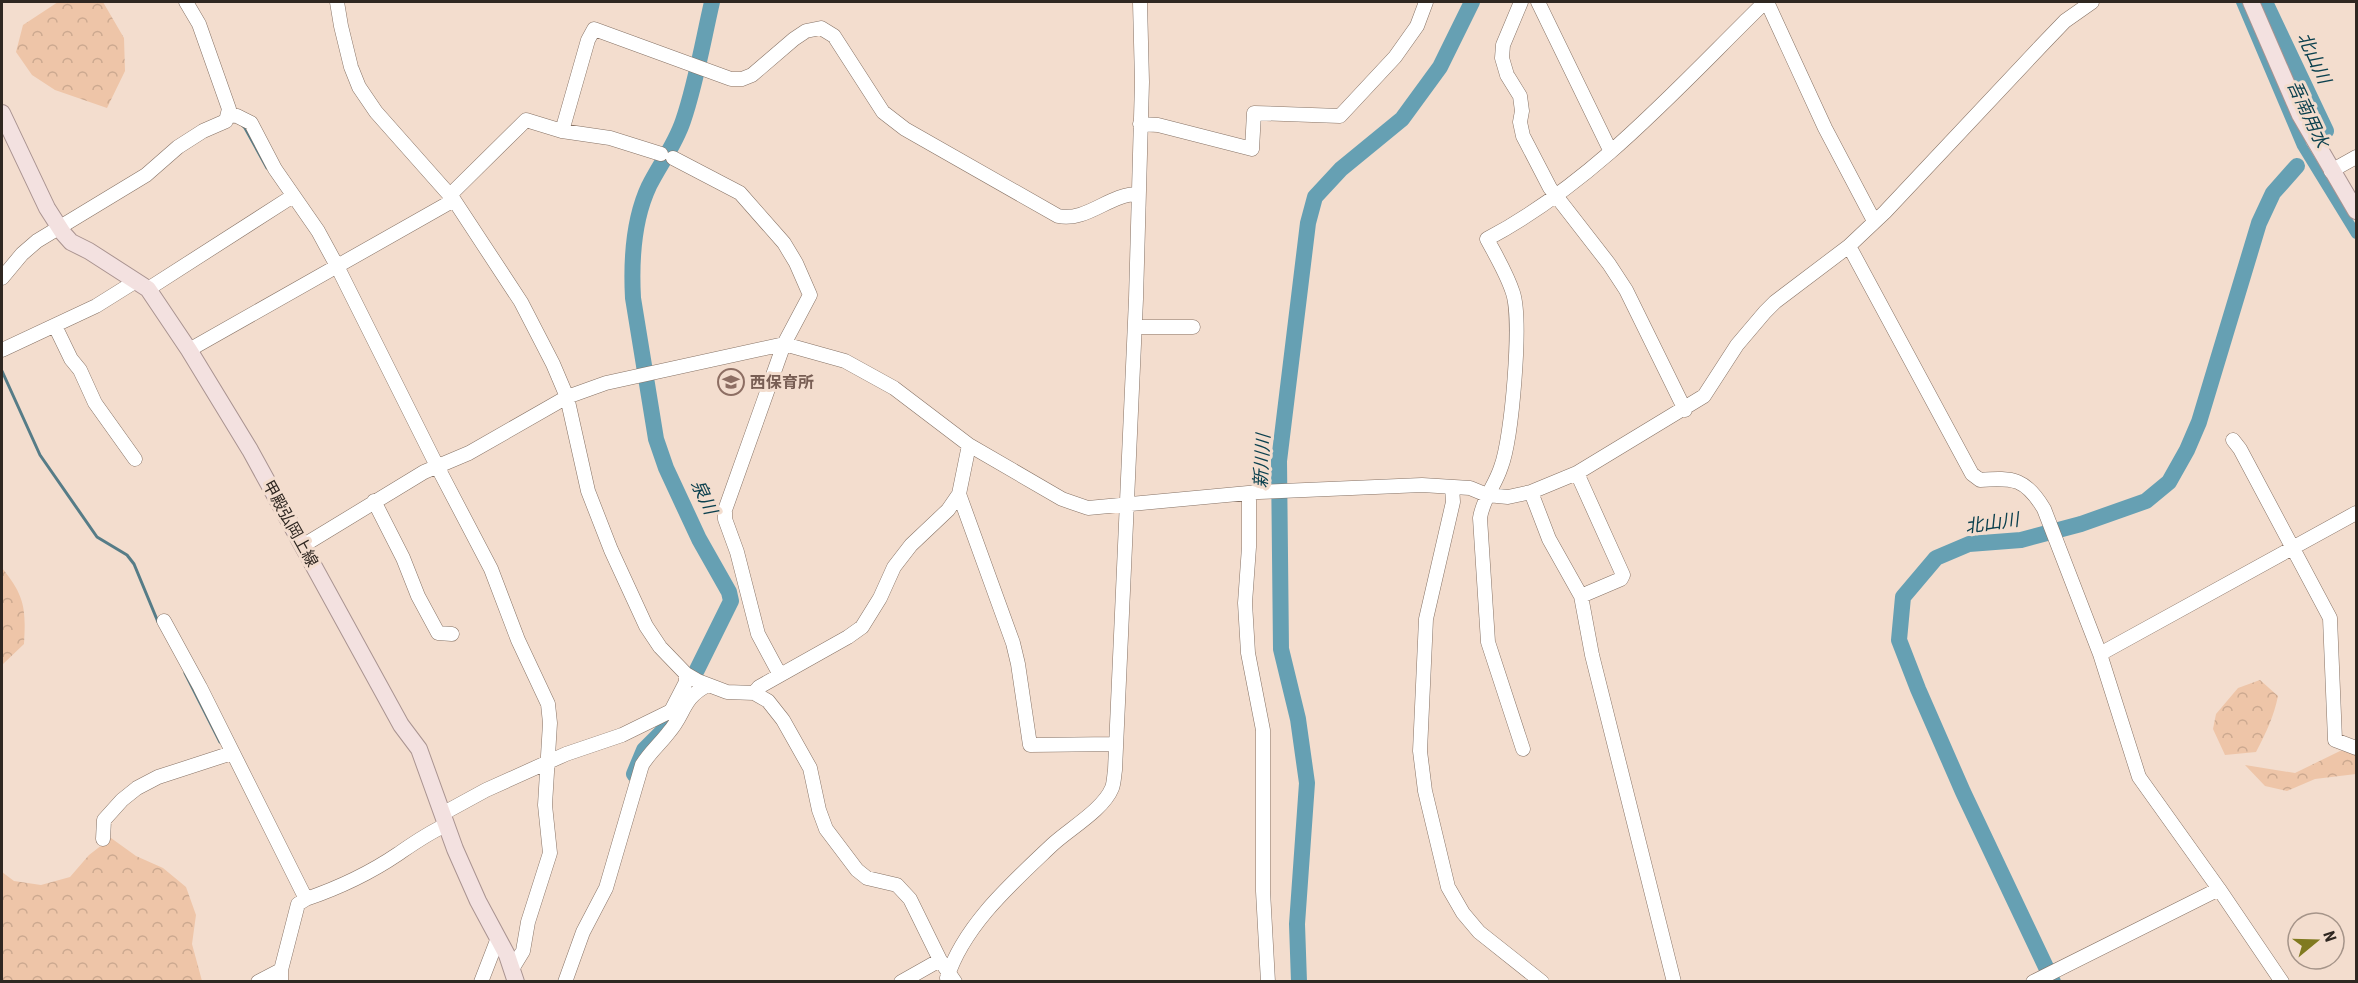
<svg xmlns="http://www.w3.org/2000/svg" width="2358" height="983" font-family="'Roboto Condensed','Noto Sans JP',sans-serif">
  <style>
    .forest { fill: url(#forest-crowns) }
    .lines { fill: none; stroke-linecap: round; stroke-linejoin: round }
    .stream { stroke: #567c87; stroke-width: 3 }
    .canal { stroke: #66a0b3; stroke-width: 10 }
    .river { stroke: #66a0b3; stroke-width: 16 }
    .minor-casing { stroke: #867265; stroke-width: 15 }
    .major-casing { stroke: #a99390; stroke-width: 18 }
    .minor { stroke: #fff; stroke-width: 14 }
    .major { stroke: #f3e1e0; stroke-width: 16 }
    .labels { text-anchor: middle; stroke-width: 6; stroke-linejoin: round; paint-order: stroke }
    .education-label { font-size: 16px; font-weight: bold; fill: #785e54; stroke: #f3ddce; text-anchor: start }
    .street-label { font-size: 16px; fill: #2f2721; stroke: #f3ddce }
    .water-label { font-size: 18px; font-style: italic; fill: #0b404e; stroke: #f3ddce }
  </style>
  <defs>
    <pattern id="forest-crowns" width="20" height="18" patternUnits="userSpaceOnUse" patternTransform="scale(1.5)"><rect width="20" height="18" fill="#eec5a8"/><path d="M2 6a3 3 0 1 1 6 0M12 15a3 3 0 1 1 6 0" fill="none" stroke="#cca990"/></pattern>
  </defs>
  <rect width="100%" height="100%" fill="#f3ddce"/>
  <path class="forest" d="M58 2H103L124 38 125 71 107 108 55 90 32 75 16 52 23 25Z
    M2 568C25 596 26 609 24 644L2 665Z
    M2260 680 2278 696C2274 716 2266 733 2256 752L2225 755 2213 729 2216 714 2238 688Z
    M2340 751 2356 752V774L2315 779 2287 791 2265 786 2245 765 2295 773Z
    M111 838 136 856 163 868 186 887 196 915 192 944 202 981H2V872L14 881 41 885 70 877 89 855Z"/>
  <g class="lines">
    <path class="stream" d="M242 125 245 128 267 168
      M2 371 40 455 97 537 127 555 134 564 158 622
      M185 673 220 742"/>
    <path class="canal" d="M2241 2 2302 146 2356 234"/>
    <path class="river" d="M2265 2 2326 131
      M686 692 731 601 729 592 699 539 666 468 656 439 633 298C631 261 633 220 649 186 660 164 675 145 683 121 696 83 703 41 712 2
      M634 774 644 750 666 728
      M1299 982 1297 924 1307 783 1298 719 1281 649 1279 461 1308 223 1315 197 1341 169 1402 119 1440 67 1472 2
      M2053 982 1963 792 1918 689 1899 640 1903 597 1936 558 1969 544 2021 540 2081 524 2146 501 2169 482 2187 450 2199 422 2259 223 2273 193 2297 166"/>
    <defs>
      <path id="minor" d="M337 2 341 26 351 67 359 87 376 112 454 200 521 302 553 364 567 397 588 491 611 550 646 626 660 647 686 674 698 681 727 692 754 693 768 701 783 720 810 768 819 810 826 829 857 870 867 878 897 885 910 899 940 960 955 982
        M1521 2 1503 45 1502 58 1507 75 1520 96 1522 111 1520 122 1523 136 1550 188 1609 264 1626 290 1685 410
        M1538 2 1610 150
        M1767 2 1825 128 1874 221
        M228 115 237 116 251 123 275 169 318 231 337 266 437 466 491 569 518 640 548 704 550 723 545 805 550 853 528 922 523 951 512 969
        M1140 124 1158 125 1252 149 1254 113 1340 116 1395 57 1417 26 1426 2
        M562 131 588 40 594 29 731 79H742L752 75 794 39 806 31 821 28 834 36 883 112 905 129 1058 216C1087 222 1109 194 1138 194
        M673 158 740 193 784 243 796 263 810 295 784 344 725 510V519L737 552 758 634 780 675
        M2331 171 2356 157
        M450 195 526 120 562 131 610 138 661 154
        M1849 246 1972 474 1980 480C2014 477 2026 479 2044 509L2100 654 2139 777 2219 889 2282 982
        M2 278 22 254 37 241 146 175 178 147 203 131 226 121 229 109 199 24 186 2
        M148 289 293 196
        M55 326 71 359 80 370 95 403 135 459
        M1135 327H1193
        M2 350 96 306 136 281
        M189 350 454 200
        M2233 440 2240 449 2330 618 2335 740 2356 748
        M1577 473 1623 575 1621 579 1581 596
        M1452 487 1453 502 1426 619 1420 751 1425 791 1448 887 1463 913 1479 932 1542 982
        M1531 492 1549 539 1581 596 1592 655 1674 982
        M959 494 1013 643 1018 664 1030 745 1116 744
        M1249 494V547L1245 603 1248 653 1263 730V891L1268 982
        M374 501 403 558 418 596 438 633 452 634
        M304 545 424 472 469 453 567 397 606 383 784 344 845 361 894 388 969 445 1062 499 1088 508 1259 492 1422 485 1470 488 1487 495 1508 497 1531 492 1577 473 1704 396 1737 345 1765 312 1775 302 1849 246 1885 212 2041 46 2065 21 2092 2
        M164 621 200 687 306 899 298 904 281 970V982
        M2100 654 2356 513
        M754 693 759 687 848 637 862 627 880 598 894 567 911 545 948 510 959 494 969 445
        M1523 749 1488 642 1480 518C1483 498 1495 486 1501 467 1512 438 1522 321 1513 293 1507 274 1496 256 1487 239 1595 182 1679 86 1765 2
        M442 814 486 790 566 754 622 735 671 711 686 682V674
        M103 839 104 820 122 800 137 788 158 777 232 753
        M306 899C338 888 370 873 398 854 414 843 428 833 446 825
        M947 978C964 925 1012 883 1052 845 1069 829 1103 810 1112 788 1114 783 1114 776 1115 770L1136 299 1142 82 1140 2
        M258 982 281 970
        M481 982 498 938
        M565 982 583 932 606 888 642 765C650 752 660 744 669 732 685 714 682 699 706 686
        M901 982 940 960
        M2033 982 2219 889"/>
      <path id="major" d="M2251 2 2300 115 2356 211
        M2 113 47 208 63 233 71 242 89 251 148 289 189 350 250 450 401 725 419 749 455 849 478 901 507 955 516 982"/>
    </defs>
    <use href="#minor" class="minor-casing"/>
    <use href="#major" class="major-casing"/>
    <use href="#minor" class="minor"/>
    <use href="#major" class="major"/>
  </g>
  <defs>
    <symbol id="school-ring" viewBox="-11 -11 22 22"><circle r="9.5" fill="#f3ddce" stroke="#8d6e63" stroke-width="1.5"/><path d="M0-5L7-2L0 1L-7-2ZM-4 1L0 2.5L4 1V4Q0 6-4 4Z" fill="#8d6e63"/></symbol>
  </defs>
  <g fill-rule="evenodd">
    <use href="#school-ring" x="716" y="367" width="30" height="30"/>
  </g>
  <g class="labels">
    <g class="education-label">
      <text x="750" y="388">西保育所</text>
    </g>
    <g class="street-label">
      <text transform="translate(291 523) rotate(61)" y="6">甲殿弘岡上線</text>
    </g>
    <g class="water-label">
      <text transform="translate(2314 58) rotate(65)" y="6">北山川</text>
      <text transform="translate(2308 114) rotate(65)" y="6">吾南用水</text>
      <text transform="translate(1262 461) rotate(-87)" y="6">新川川</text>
      <text transform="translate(704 497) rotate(65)" y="6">泉川</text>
      <text transform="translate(1992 523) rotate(-8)" y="6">北山川</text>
    </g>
  </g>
  <rect width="2358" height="983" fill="none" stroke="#2f2721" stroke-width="6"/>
  <g transform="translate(2316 941) rotate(71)"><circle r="28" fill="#f3ddce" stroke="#a59489" stroke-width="1.5"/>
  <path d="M0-4.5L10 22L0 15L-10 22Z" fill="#807a20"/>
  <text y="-9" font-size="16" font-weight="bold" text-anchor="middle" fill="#2f2721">N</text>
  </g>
</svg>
